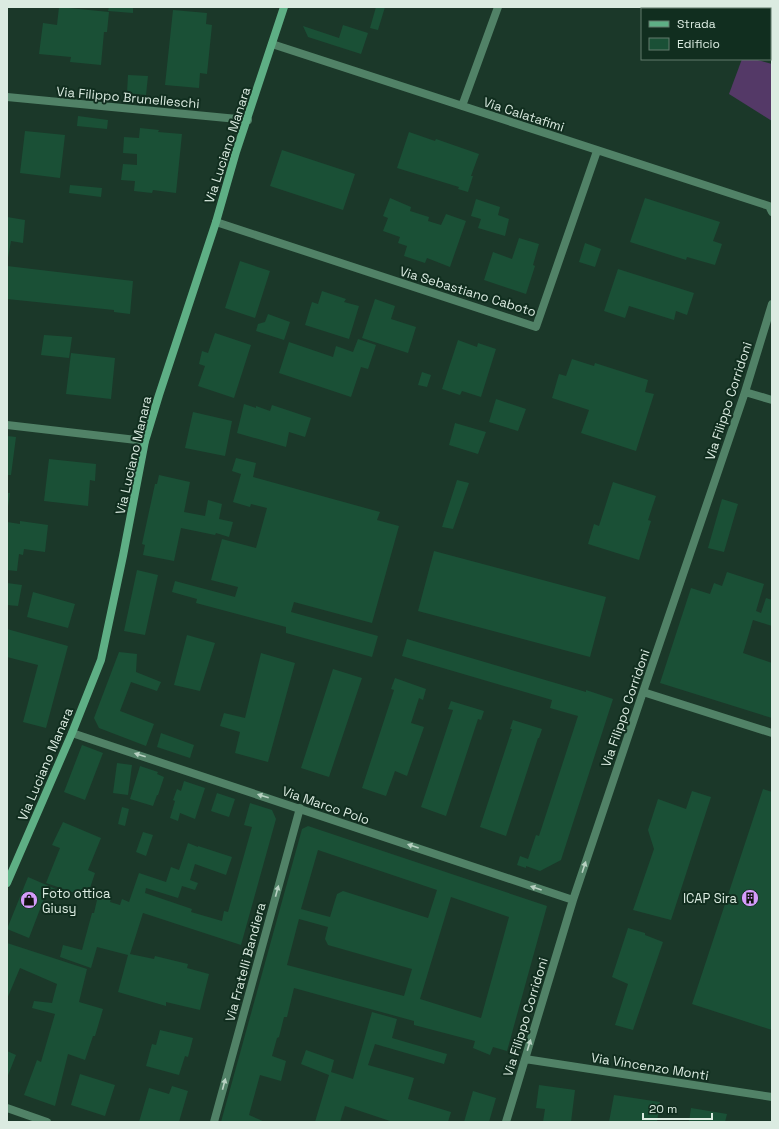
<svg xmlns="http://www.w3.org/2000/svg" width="779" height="1129" font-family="'Space Grotesk',sans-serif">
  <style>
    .green { fill: #543967 }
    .building { fill: #1a5036; fill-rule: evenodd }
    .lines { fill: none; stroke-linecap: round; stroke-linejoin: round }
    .street { stroke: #518267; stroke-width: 8 }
    .secondary { stroke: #5eaf85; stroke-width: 8 }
    .oneway { fill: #b8d1c2 }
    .labels { text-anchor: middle; stroke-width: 4; stroke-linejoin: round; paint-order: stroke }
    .street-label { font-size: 13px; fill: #dbebe1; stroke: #112e1f }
    .poi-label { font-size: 13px; fill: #dbebe1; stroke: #112e1f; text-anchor: start }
  </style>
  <rect width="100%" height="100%" fill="#1b3829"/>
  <path class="green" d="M742 59H754L772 64V121L729 94Z"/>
  <path class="building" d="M59 7 109 12 107 32H104L101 65 70 62 71 57 39 54 43 23 57 25Z
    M109 7H133V13L108 11Z
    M376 7H385L378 30 370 28Z
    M650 7H712L711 9H650Z
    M173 10 207 13 206 24 212 25 207 74 200 73 199 88 165 85Z
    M343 25 368 33 361 54 308 37 303 26 339 38Z
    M128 75 148 76 146 95 127 93Z
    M78 116 108 120 107 129 77 126Z
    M140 128 159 130 158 132 182 134 176 193 153 190 152 193 134 191 135 181 121 180 123 164 137 165V154L123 153 124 137 139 138Z
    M25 131 65 135 60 178 20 173Z
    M409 132 435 141 436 139 479 154 471 176H473L468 192 458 189 459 187 397 168Z
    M282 150 355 174 343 210 270 186Z
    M70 185 102 188 101 197 69 193Z
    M390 198 411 207 410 211 429 217 428 221 441 225 446 214 466 221 450 267 427 258 425 263 404 256 407 246 398 243 400 237 383 231 388 218 383 216Z
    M645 198 720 222 713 241 722 244 715 265 687 257 686 260 630 242Z
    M476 199 500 207 498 215 509 219 505 236 478 228 481 219 471 216Z
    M7 217 25 220 23 243 11 241 8 258H7Z
    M519 238 539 244 533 265 535 266 526 294 484 280 493 252 512 259Z
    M585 243 601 249 595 267 579 262Z
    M240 261 270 271 255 318 225 308Z
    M7 266 133 281 130 314 114 312V310L7 299Z
    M618 269 694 293 687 315 676 311 674 320 629 306 625 318 604 311Z
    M322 291 346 299 344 302 359 306 349 339 305 325 312 302 318 304Z
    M375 299 395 306 391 319 416 327 408 353 362 338Z
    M268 314 290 322 284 340 256 331 258 324 265 322Z
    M215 333 251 345 234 398 198 386 205 366 199 364 202 351 208 353Z
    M44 335 72 337 69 358 41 355Z
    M358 339 376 345 368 369 361 367 351 397 279 373 289 342 333 357 336 346 353 352Z
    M458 340 477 347 478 343 496 349 481 397 462 391 460 395 442 389Z
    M71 353 115 358 111 399 66 394Z
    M572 359 594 366 595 363 648 380 645 392 654 394 636 451 581 433 589 410 552 398 559 374 566 376Z
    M422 372 431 375 427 387 418 385Z
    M496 399 526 409 518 431 489 422Z
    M244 404 256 408V406L270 411 272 405 311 418 305 437 289 432 286 447 237 433Z
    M193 412 232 421 225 456 185 448Z
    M455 423 486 432 478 454 449 445Z
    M7 436 16 437 11 475H7Z
    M236 458 256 463 253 477 380 512 377 520 399 526 372 623 294 602 291 612 378 636 372 657 286 633V627L196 603 197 599 172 592 175 581 235 597 238 587 211 580 222 539 256 548 267 508 251 504 250 507 233 502 241 474 232 471Z
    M49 459 96 464 95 481 90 480 88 506 44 501Z
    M159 475 190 482 184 512 205 516 208 500 222 504 219 519 233 522 229 537 216 533 215 535 181 528 174 561 143 555 145 545 142 544 155 484H157Z
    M457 480 469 483 453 529 442 527Z
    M613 482 656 496 648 520 651 521 639 560 588 544 594 524 599 526Z
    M7 493H10L8 507H7Z
    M722 499 738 504 724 552 708 548Z
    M20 521 48 525 45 552 24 549 23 555 19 554 17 571 7 570V522L20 524Z
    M434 551 606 597 590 657 418 611Z
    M137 570 158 575 145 635 124 631Z
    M727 572 764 584 756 611 761 613 766 598 772 600V626L753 620 743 653 772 663V718L660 683 691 588 710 594 714 583 722 586Z
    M7 583 22 585 18 606 7 605Z
    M33 592 75 604 68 628 27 617Z
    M7 629 68 646 46 728 23 722 38 665 7 657Z
    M187 635 215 643 200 691 174 685Z
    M407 639 586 692V690L613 699 561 860 540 871 526 866V868L517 865 520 856 528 859 536 835 539 836 578 716 550 708 552 700 402 656Z
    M119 652 137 654 136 672 161 682 157 691 131 682 120 711 154 724 146 746 99 728 94 718Z
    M261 653 295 663 268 762 235 753 240 732 220 726 224 713 245 718Z
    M333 669 362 678 329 777 301 768Z
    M395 678 426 689 423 700 419 698 411 723 424 727 407 776 395 771 386 796 362 788 394 690 391 689Z
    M451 701 484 711 481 720 478 719 446 816 421 807 453 710 448 709Z
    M513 720 542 729 539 738H538L506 836 480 827 512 729H510Z
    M161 733 194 745 190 758 157 747Z
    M82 745 103 753 85 800 64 792Z
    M117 763 132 765 128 795 113 793Z
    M140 766 158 772 157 774 164 777 158 795H157L153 806 130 799Z
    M184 781 205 788 195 819 180 813 178 821 170 818 175 801 173 800 177 789 181 791Z
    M763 789 772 792V1030L692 1004Z
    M692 791 711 797 671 920 633 910 654 849 648 830 658 799 686 809Z
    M217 793 235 799 229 817 211 811Z
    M250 803 272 810 276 819 241 945 143 913 130 954 154 959 155 956 188 964 187 968 209 974 200 1010 166 1002V1006L118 992 128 955 97 947 91 968 60 957 63 945 82 950 92 913H94L97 900 94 899 96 892 112 896 110 902 120 905 122 899 129 902 139 873 166 882 171 867 179 870 188 843 198 847V846L232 857 226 875 195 864 190 880 198 883 195 890 182 886 178 898 146 888 145 893 192 909 191 912 222 921 224 911 228 912 252 827 244 825Z
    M122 807 129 809 125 826 118 824Z
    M63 822 101 838 88 870 95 873 87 897 46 883 60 848 52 845Z
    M308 826 547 906 507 1051 493 1047 490 1055 473 1048 475 1041 414 1025V1021L294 988 287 1017H284L279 1037 277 1038 272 1056 286 1061 281 1081 260 1075 249 1115 265 1122H221L302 829ZM318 850 437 890 428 918 343 891 337 894 330 917 301 909ZM451 897 509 917 481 1018 420 999ZM299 919 328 927 325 939 328 945 412 969 404 996 287 965Z
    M143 832 153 835 146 856 136 852Z
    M28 877 58 890 54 899 45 896 29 938 7 929Z
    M628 928 645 933V935L663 942 633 1030 615 1025 628 984 612 977Z
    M7 943 87 969 79 1002 103 1009 95 1036H93L85 1060 68 1054 55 1106 24 1095 37 1060 41 1062 55 1014 32 1008 34 1001 52 1003 57 984 20 968 7 999Z
    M372 1012 397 1019 392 1038 447 1054 444 1064 375 1044 368 1065 414 1078 408 1099 451 1112 448 1122H393L345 1106 340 1122H315L329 1075 301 1064 306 1050 334 1060 331 1072 353 1079Z
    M160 1030 193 1038 188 1057 185 1056 179 1075 146 1066 152 1044 156 1045Z
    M7 1051 16 1055 7 1078Z
    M80 1074 115 1085 105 1116 71 1105Z
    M539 1085 575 1090 571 1122H543L545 1109 536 1108Z
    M172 1086 188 1091 179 1122H139L149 1088 169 1094Z
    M473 1091 496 1098 489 1122H464Z
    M614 1095 660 1102 657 1122H609Z
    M691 1108 727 1114 725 1122H689Z"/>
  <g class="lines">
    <path class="street" d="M272 44 769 206 772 212
      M7 97 248 120
      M462 106 498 7
      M216 222 536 327 597 151
      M745 392 772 400
      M7 425 145 441
      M643 692 772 733
      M72 733 573 900
      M525 1059 772 1097
      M7 1108 47 1122
      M214 1122 300 808
      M506 1122 573 900 643 692 745 392 772 304"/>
    <path class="secondary" d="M7 883 72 733 101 660 123 556 145 441 159 395 216 222 236 152 284 7"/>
  </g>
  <defs><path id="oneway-solid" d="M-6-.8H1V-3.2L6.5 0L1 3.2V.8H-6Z"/></defs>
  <g class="oneway">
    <use href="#oneway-solid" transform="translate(140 755) rotate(-162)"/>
    <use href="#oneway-solid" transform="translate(263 796) rotate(-162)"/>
    <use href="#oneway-solid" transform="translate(413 846) rotate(-161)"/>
    <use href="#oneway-solid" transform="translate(584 867) rotate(-72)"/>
    <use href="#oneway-solid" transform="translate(536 888) rotate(-161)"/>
    <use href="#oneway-solid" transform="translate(277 891) rotate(-75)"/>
    <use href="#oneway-solid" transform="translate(529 1045) rotate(-73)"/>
    <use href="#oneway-solid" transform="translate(224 1084) rotate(-75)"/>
  </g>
  <defs>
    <symbol id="building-disc" viewBox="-11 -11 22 22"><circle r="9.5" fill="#d49cfb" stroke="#112e1f"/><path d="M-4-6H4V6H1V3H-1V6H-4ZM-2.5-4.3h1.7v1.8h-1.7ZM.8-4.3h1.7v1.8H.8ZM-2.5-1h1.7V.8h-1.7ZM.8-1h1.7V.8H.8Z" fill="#111"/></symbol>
    <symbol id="shop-disc" viewBox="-11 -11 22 22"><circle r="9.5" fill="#d49cfb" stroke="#112e1f"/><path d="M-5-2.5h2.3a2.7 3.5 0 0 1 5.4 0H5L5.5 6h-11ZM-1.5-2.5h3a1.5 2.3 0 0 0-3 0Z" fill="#111"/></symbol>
  </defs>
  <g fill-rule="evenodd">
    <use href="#building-disc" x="740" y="888" width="20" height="20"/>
    <use href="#shop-disc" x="19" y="890" width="20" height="20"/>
  </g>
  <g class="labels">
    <g class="street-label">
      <text transform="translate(128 97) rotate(5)" y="5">Via Filippo Brunelleschi</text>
      <text transform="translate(524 114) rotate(18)" y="5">Via Calatafimi</text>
      <text transform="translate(227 145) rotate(-72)" y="5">Via Luciano Manara</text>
      <text transform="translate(468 291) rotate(17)" y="5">Via Sebastiano Caboto</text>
      <text transform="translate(728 401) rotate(-72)" y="5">Via Filippo Corridoni</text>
      <text transform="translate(133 455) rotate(-77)" y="5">Via Luciano Manara</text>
      <text transform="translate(625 708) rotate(-71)" y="5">Via Filippo Corridoni</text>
      <text transform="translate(45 764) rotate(-67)" y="5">Via Luciano Manara</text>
      <text transform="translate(326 805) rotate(19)" y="5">Via Marco Polo</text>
      <text transform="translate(245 962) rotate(-75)" y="5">Via Fratelli Bandiera</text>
      <text transform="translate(525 1017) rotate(-73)" y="5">Via Filippo Corridoni</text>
      <text transform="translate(650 1066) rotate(9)" y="5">Via Vincenzo Monti</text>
    </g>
    <g class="poi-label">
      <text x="42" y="898">Foto ottica<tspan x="42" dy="15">Giusy</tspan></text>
      <text x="737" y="903" text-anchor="end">ICAP Sira</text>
    </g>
  </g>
  <rect width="779" height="1129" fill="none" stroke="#dbebe1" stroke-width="16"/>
  <rect x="641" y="8" width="130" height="52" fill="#112e1f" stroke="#627a6d"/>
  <rect x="649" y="21" width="20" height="6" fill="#5eaf85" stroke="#627a6d"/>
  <text x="677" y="28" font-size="12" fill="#dbebe1">Strada</text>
  <rect x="649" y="38" width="20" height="12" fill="#1a5036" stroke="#627a6d"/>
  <text x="677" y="48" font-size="12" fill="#dbebe1">Edificio</text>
  <path d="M643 1113v6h69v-6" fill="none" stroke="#dbebe1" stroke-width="2"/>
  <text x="649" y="1113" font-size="12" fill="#dbebe1" stroke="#112e1f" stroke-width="3" paint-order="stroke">20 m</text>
</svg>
